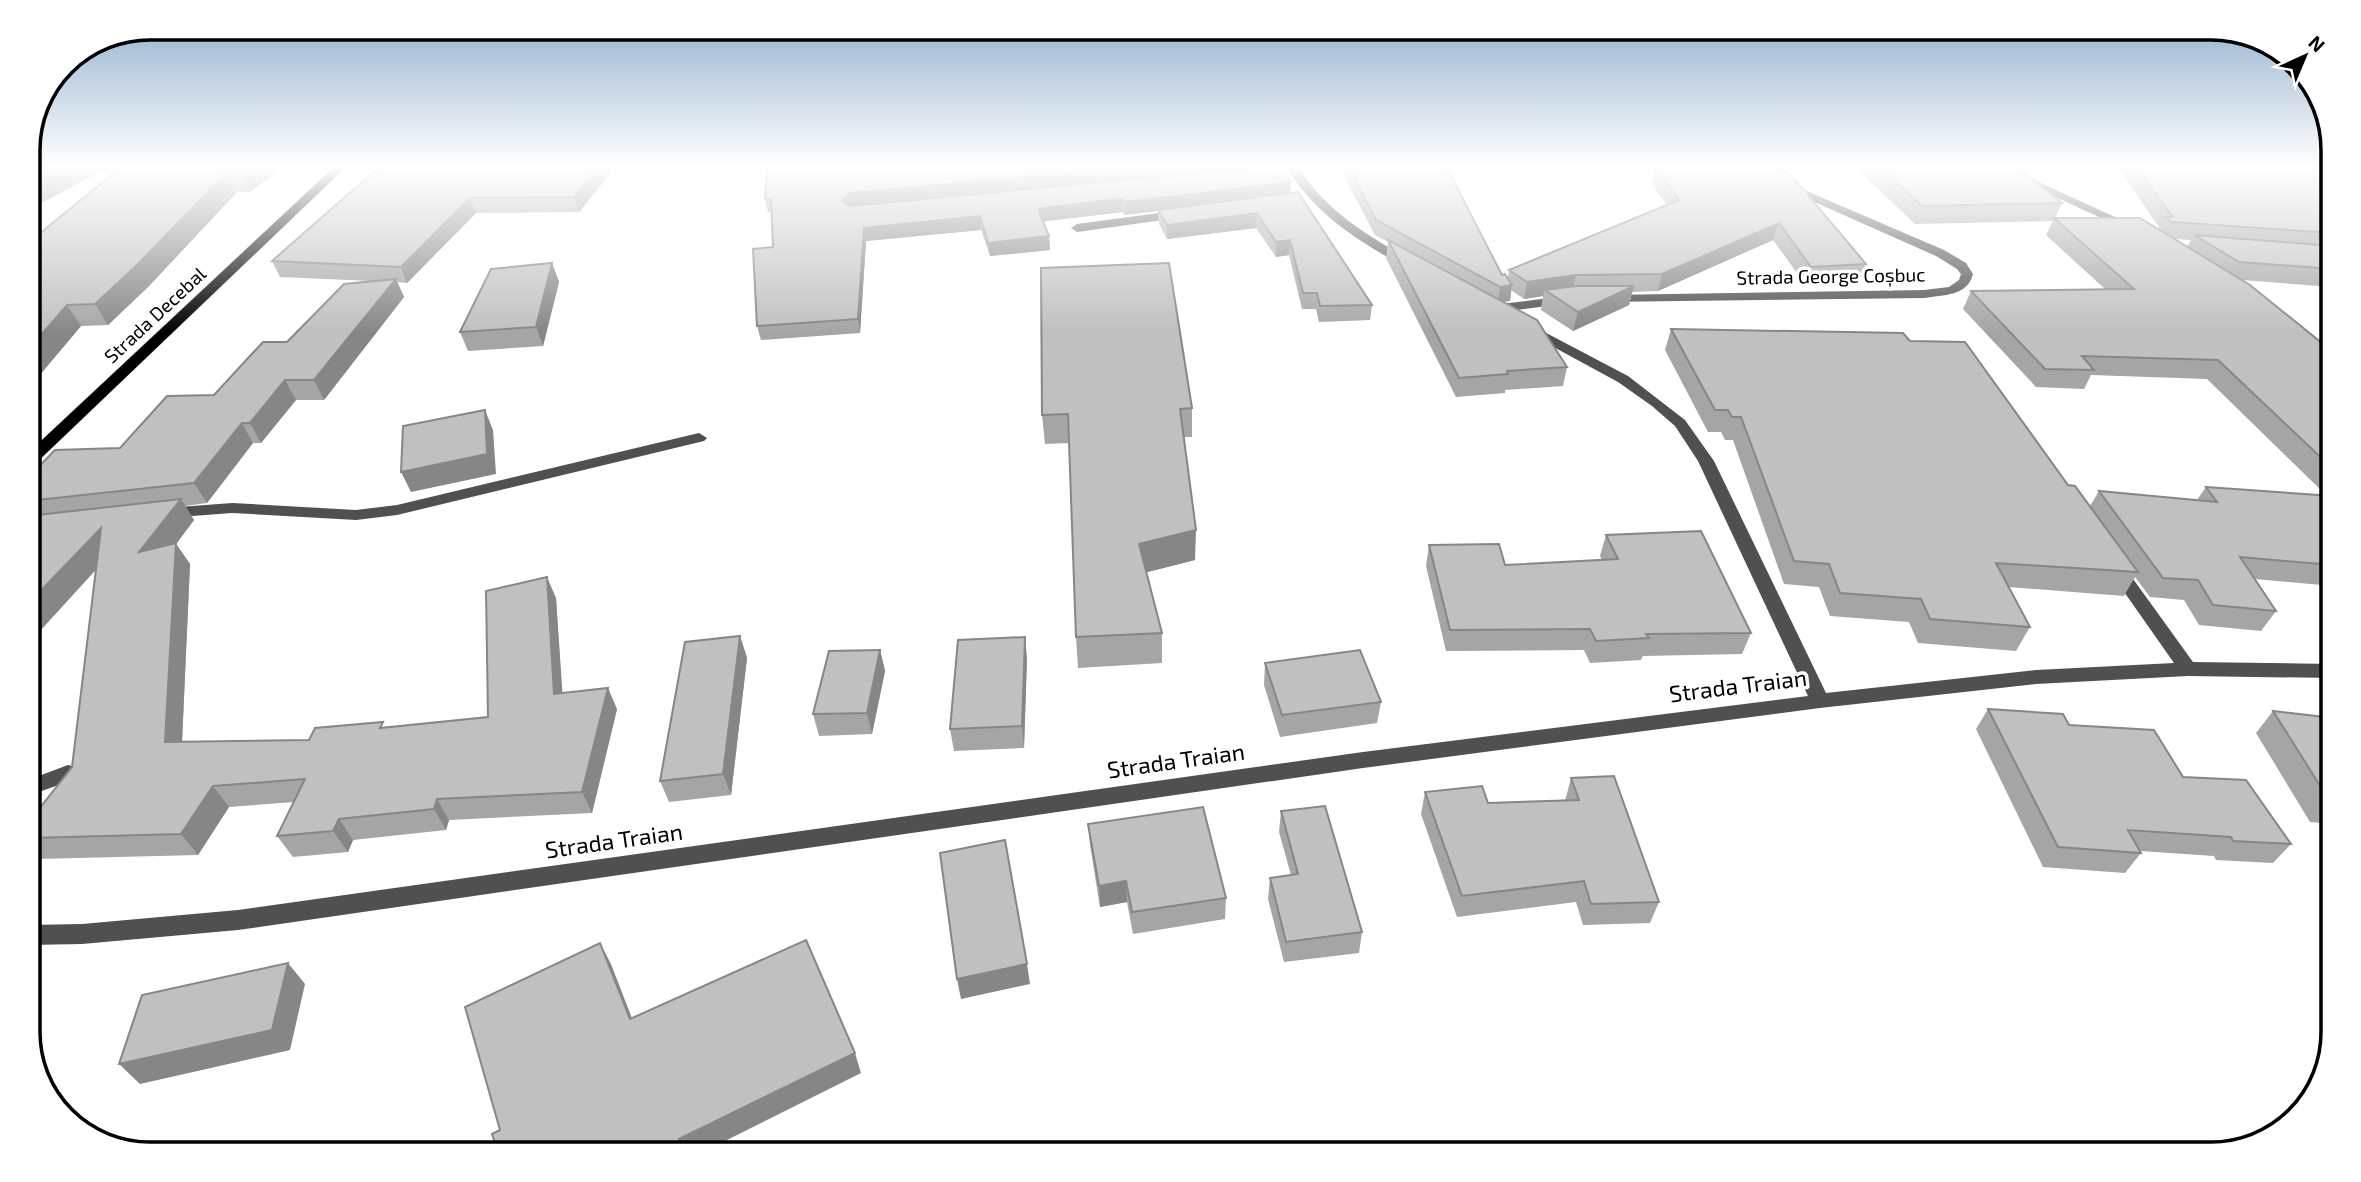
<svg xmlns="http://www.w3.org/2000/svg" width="2361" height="1182" font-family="'Exo 2',sans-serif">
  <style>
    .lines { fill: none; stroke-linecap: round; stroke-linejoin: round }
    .major-casing { stroke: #dbdbdb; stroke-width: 1 }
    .minor { fill: #505050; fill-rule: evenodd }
    .major { fill: #000; fill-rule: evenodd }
    .wall { fill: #a5a5a5; fill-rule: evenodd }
    .shaded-wall { fill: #868686 }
    .building { fill: #c0c0c0; stroke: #868686; stroke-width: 2 }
    .labels { text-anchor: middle; stroke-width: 7; stroke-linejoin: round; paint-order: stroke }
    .far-street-label { font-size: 19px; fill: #000; stroke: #fff }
    .street-label { font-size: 23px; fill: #000; stroke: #fff }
    .rim { fill: none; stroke: #000; stroke-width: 3.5 }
  </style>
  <rect width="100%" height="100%" fill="#fff"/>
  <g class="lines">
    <defs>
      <path id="major" d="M333 168H345L34 465 28 467V453Z"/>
    </defs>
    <use href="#major" class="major-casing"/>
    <path class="minor" d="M1287 168H1299C1326 211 1368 236 1411 260V266H1403C1357 240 1315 214 1287 168Z
      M1753 168H1767L1802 189 1944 250 1966 263 1973 274C1968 296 1943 295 1924 298L1602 302V296L1607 295 1924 290 1949 287 1959 280 1961 274 1957 269 1936 256 1794 193Z
      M1993 168H2008L2139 228 2129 231Z
      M1181 210 1185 211V217L1077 232 1071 228 1077 224Z
      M1565 296 1570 297V303L1493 313 1486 309 1493 305Z
      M1531 325 1628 376 1685 420 1714 461 1826 693 2036 670 2174 663 2108 569 2117 563 2123 565 2193 662 2333 664V678L2188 676 2036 684 1820 708 1363 768 238 930 82 944 28 945V925L82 924 238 910 1363 752 1808 696 1698 461 1675 426 1652 406 1618 382 1526 332V326Z
      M2321 341 2333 342V350L2316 348V342Z
      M699 433 707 438 704 441 397 515 356 520 232 513 166 518 158 513 166 508 232 503 356 510 397 505Z
      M68 765 75 767 78 773 75 779 28 796V780Z"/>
    <use href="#major" class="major"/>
  </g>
  <path class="wall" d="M120 168H282L250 192H237L149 286 108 325 81 326 28 389Z
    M378 168H608L610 174 579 212 476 213 407 283 397 282 404 297 324 400H296L261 443H253L207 503 185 506 194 520 176 544 190 564 182 742 309 740 386 727 488 717 556 598 562 693 617 709 592 813 449 820 446 830 353 840 348 852 293 857 277 836 294 802 229 807 198 855 37 859 28 850V823L72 767 96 570 28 644V478L120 448 214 395 372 281 280 277 272 261Z
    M1345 168H1447L1502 275 1508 278 1509 270 1667 205 1651 183 1655 168H1779L1866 264 1859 281 1805 284 1773 240 1658 291 1632 292 1629 305 1573 331 1541 310 1543 296 1524 299 1511 290 1510 301 1503 302 1567 367 1563 386 1505 390V393L1456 397 1386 258 1388 242 1375 235 1344 176Z
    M1856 168H2018L2062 203 2055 218 2158 229 2159 227 2118 168H2327L2333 181V287L2242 280 2333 352V586L2255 579 2276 611 2261 631 2199 625 2184 600 2150 597 2135 577 2124 596 2009 587 2030 627 2016 651 1918 643 1909 622 1830 616 1819 587 1784 584 1733 440H1725L1721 432H1708L1665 350 1671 329 1910 341 2090 506 2099 491 2197 500 2206 487 2327 496 2207 379 2091 375 2084 389 2036 387 1963 309 1971 291 2106 290 2046 235 2053 221 1915 224ZM2175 239 2191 240 2187 247Z
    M1291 182 1290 193 1372 305 1370 320 1319 322 1316 309H1302L1289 255 1276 257 1256 228 1167 239 1159 224 1158 211 1124 215 1123 212 1043 221 1049 236 1050 250 990 256 981 230 866 241 860 333 761 340 757 326 773 247 772 212H768L765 199Z
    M552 263 559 282 543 346 468 351 460 332Z
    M1192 408V437H1183L1195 560 1147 572 1162 633V663L1078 668 1076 637 1069 443 1045 444 1042 415Z
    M1606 535 1751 633 1742 654 1643 656 1641 660 1590 663 1584 650 1446 651 1426 566 1429 545 1505 565 1602 560 1600 556Z
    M740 636 747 658 731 795 669 802 660 781Z
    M880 650 885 671 872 734 819 736 813 714Z
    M1027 658 1024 748 954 751 950 729Z
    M1265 663 1381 702 1377 723 1280 737 1264 685Z
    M1988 709 2069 725 2183 777 2291 844 2273 863 2216 860 2214 856 2140 851 2141 853 2125 873 2043 867 1976 729Z
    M2273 711 2333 718V824L2310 822 2256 733Z
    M1571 778 1659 902 1650 923 1583 925 1576 902 1457 917 1421 814 1425 792 1488 803 1565 801Z
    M1281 811 1362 932 1359 953 1284 962 1268 899 1270 878 1291 875 1279 832Z
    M1088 824 1226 898 1225 919 1133 934 1127 902 1100 907 1090 845Z"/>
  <path class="shaded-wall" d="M63 168H107L28 210V186Z
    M247 168H282L250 192 241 173Z
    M599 168H608L610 174 579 212 574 197Z
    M1120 168H1255L845 214 842 201 850 193Z
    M227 172 237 192 149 286 108 325 95 304Z
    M1291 182 1290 195 1124 215V202Z
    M470 198 476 213 407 283 401 267Z
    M1122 198 1123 212 1039 222 1038 209Z
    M1257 213 1256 228 1167 239V225Z
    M980 216 981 230 866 241 860 333 858 319 864 228Z
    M1779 223 1773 240 1658 291 1662 274Z
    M1049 236 1050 250 990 256 988 243Z
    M1290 240 1289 255 1276 257V242Z
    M552 263 559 282 543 346 536 327Z
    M1576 275 1572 292 1545 290 1543 296 1524 299 1527 282Z
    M396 279 404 297 324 400 314 380Z
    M1512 285 1510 301 1498 302 1500 287Z
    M1634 286 1629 305 1573 331 1578 312Z
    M67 305 81 326 28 389V350Z
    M285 380 296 400 261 443 250 423Z
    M485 410 493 430 496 474 411 492 401 472Z
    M242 423 253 443 207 503 194 483Z
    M181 499 194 520 176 544 190 564 181 764 165 742 139 552Z
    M101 528 115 548 28 644V604Z
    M1196 530 1195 560 1140 574 1139 544Z
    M547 577 556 598 564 716 554 694Z
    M740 636 747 658 731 795 723 774Z
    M1025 637 1027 658 1024 748 1022 726Z
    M880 650 885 671 872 734 867 713Z
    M608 688 617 709 592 813 582 792Z
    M213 786 229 807 198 855 181 834Z
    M437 799 449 820 446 830 434 809Z
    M339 819 353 840 348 852 333 831Z
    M1126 881 1127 902 1100 907 1099 886Z
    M600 943 611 964 640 1039 630 1019Z
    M288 963 305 984 290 1050 140 1084 119 1064Z
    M1027 964 1030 984 961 999 957 979Z
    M855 1053 861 1073 699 1154H686L679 1139Z"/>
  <path class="building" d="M28 168H63L28 186Z
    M120 168H247L241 173 227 172 137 265 95 304 67 305 28 350V243Z
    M378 168H599L574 197 470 198 401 267 272 261Z
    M767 168H1120L850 193 842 201 851 206 1250 168H1281L1291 182 1152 199 1124 202 1122 198 1038 209 1049 236 988 243 980 216 864 228 858 319 757 326 753 249 773 247 771 199H765Z
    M1349 168H1447L1502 275 1505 274 1512 285 1500 287 1376 220Z
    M1656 168H1779L1791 175 1866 264 1811 267 1779 223 1662 274 1576 275 1527 282 1509 270 1679 200Z
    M1881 168H2018L2062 203 1922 206Z
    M2137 168H2327L2333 181V233L2172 222 2164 217H2173Z
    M1298 192 1372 305 1320 306 1317 293H1303L1290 240 1276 242 1257 213 1167 225 1158 210Z
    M2054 218H2140L2250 285 2333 352V469L2218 360 2082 356 2094 370 2045 369 1971 291 2134 289Z
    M2194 235 2333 246V269L2239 262Z
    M1388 240 1537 320 1567 367 1507 371 1508 374 1459 378Z
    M552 263 536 327 460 332 491 269Z
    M1169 263 1192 408 1180 409 1196 530 1139 544 1162 633 1076 637 1068 414 1042 415 1041 268Z
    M396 279 314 380H285L250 423H242L194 483 28 501V478L55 450 120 448 167 396 214 395 263 342H287L344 284Z
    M1576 286H1634L1578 312 1545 290Z
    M1671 329 1903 333 1910 341 1965 342 2068 485 2075 486 2138 572 1996 563 2030 627 1930 619 1921 599 1840 593 1829 564 1794 561 1741 417H1732L1728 410H1715Z
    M485 410 487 454 401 472 403 426Z
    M2206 487 2333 496V565L2240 557 2276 611 2213 605 2198 580 2163 578 2099 491 2217 502Z
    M181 499 139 552 176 543 165 742 309 740 315 728 383 722 380 728 488 717 486 591 547 577 554 694 608 688 582 792 437 799 434 809 339 819 333 831 277 836 305 779 213 786 181 834 28 838V823L72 767 101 528 28 604V516Z
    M1701 531 1751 633 1646 634 1649 638 1596 641 1590 629 1450 630 1429 545 1499 544 1505 565 1618 559 1606 535Z
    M740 636 723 774 660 781 685 642Z
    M1025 637 1022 726 950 729 958 640Z
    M880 650 867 713 813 714 829 651Z
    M1360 650 1381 702 1282 715 1265 663Z
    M1988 709 2063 714 2069 725 2154 730 2183 777 2246 780 2291 844 2233 841 2231 837 2128 830 2141 853 2058 847Z
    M2273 711 2333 718V801L2329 800Z
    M1614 776 1659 902 1591 904 1584 881 1462 896 1425 792 1482 786 1488 803 1579 800 1571 778Z
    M1325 806 1362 932 1286 942 1270 878 1298 874 1281 811Z
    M1203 807 1226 898 1132 912 1126 881 1099 886 1088 824Z
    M1005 840 1027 964 957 979 940 853Z
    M806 940 855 1053 679 1139 686 1154H499L492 1134 500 1130 465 1007 600 943 630 1019Z
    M288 963 272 1030 119 1064 142 995Z"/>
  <linearGradient id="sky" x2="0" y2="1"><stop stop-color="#8aabca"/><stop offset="0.5" stop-color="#fff"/><stop offset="1" stop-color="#fff" stop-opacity="0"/></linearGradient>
  <rect width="2361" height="333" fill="url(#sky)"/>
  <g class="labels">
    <g class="far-street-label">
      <text transform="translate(1831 276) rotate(-1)" y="7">Strada George Coșbuc</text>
      <text transform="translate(155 315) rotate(-43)" y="7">Strada Decebal</text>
    </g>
    <g class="street-label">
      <text transform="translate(1738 686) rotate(-7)" y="8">Strada Traian</text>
      <text transform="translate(1176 761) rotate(-8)" y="8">Strada Traian</text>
      <text transform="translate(614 841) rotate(-8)" y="8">Strada Traian</text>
    </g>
  </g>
  <path d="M0 0H2361V1182H0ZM150 40H2211A110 110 0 0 1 2321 150V1032A110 110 0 0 1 2211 1142H150A110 110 0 0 1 40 1032V150A110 110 0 0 1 150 40Z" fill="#fff" fill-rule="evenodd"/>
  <path class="rim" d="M150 40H2211A110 110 0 0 1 2321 150V1032A110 110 0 0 1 2211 1142H150A110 110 0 0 1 40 1032V150A110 110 0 0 1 150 40Z"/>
  <g transform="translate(2305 56) rotate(44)" stroke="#ffffff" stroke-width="5" paint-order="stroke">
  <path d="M0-5L12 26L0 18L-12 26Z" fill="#000000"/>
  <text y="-10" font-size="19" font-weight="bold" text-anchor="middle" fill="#000000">N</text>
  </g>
</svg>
